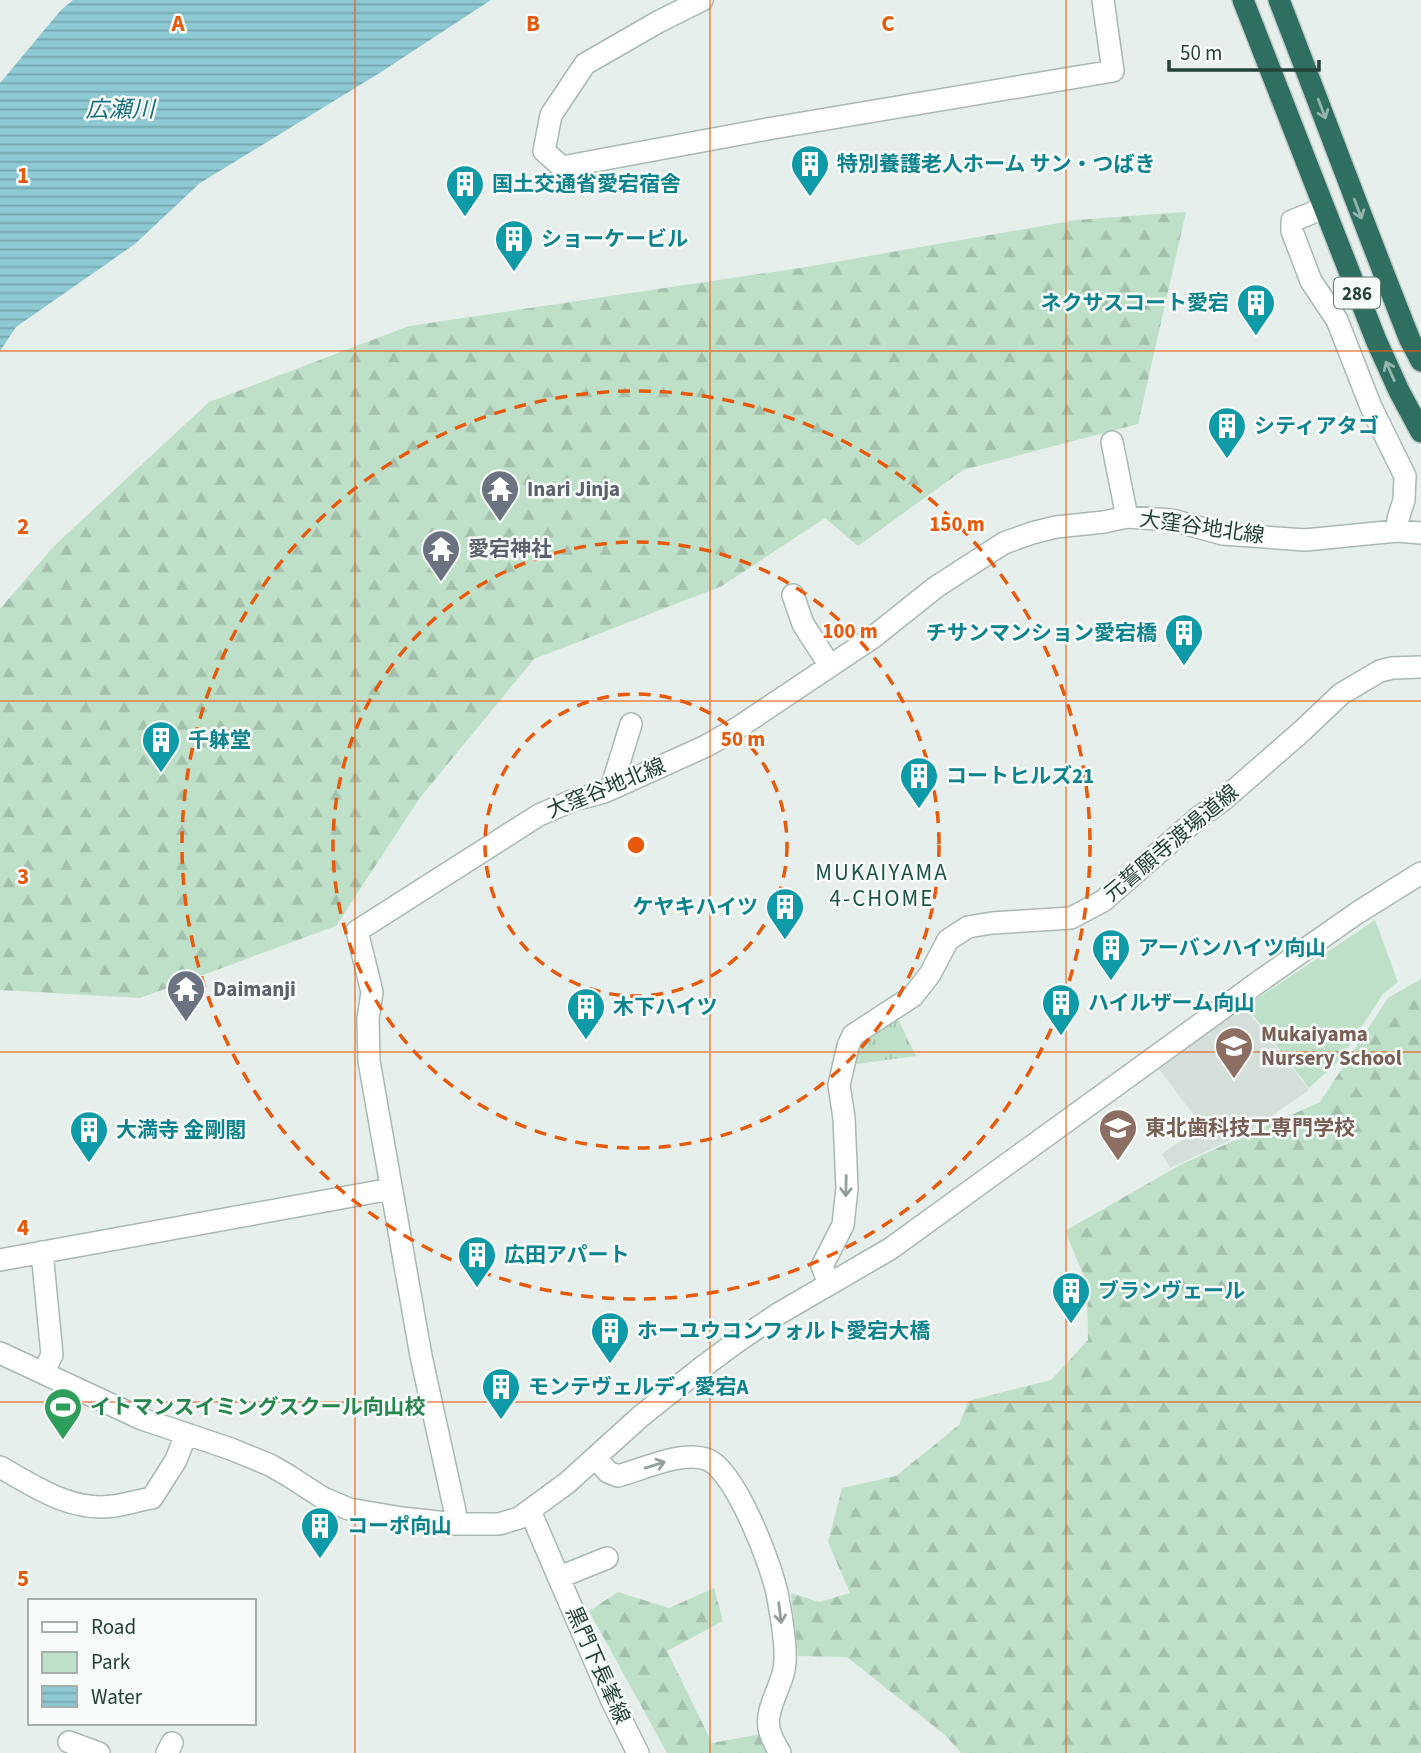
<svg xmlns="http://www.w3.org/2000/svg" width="1421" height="1753" font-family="'Source Sans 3','Noto Sans JP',sans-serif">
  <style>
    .built { fill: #d4dfda }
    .grass { fill: url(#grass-tufts) }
    .forest { fill: url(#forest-firs) }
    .park { fill: #bfe0c8 }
    .water { fill: url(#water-rules) }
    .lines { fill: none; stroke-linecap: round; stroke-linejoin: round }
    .minor-casing { stroke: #a8b8b2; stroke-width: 24 }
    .highway-casing { stroke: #c2cac8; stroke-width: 24 }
    .minor { stroke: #fff; stroke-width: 21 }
    .highway { stroke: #2f6f62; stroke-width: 21 }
    .oneway { stroke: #93b5ae }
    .oneway2 { stroke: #92a09c }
    .grid { fill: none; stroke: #e8590c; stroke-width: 2; stroke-opacity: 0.55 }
    .ring { fill: none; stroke: #e8590c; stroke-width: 3.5; stroke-dasharray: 12 9 }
    .labels { text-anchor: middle; stroke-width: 5; stroke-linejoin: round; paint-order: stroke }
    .shield { fill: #f7fbf9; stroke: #637a73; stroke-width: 2 }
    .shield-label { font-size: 19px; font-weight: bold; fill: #24423a }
    .culture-label { font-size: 21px; font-weight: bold; fill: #0d838f; stroke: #f7fbf9; text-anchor: start }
    .worship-label { font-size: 21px; font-weight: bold; fill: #5b616d; stroke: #f7fbf9; text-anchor: start }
    .street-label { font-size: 21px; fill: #24423a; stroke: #f7fbf9 }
    .education-label { font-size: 21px; font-weight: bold; fill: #785e54; stroke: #f7fbf9; text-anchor: start }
    .leisure-label { font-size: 21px; font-weight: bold; fill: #27864d; stroke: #f7fbf9; text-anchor: start }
    .water-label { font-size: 23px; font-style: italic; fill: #1c6f80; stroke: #f7fbf9 }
    .neighbourhood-label { font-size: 23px; letter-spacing: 2px; fill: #1f5548; stroke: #f7fbf9 }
    .grid-label { font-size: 23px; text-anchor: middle; font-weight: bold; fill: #e8590c; stroke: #f7fbf9; stroke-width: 5; stroke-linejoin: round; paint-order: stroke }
    .centre { fill: #e8590c; stroke: #f7fbf9; stroke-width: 3.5 }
    .ring-label { font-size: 21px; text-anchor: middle; font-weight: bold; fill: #e8590c; stroke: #f7fbf9; stroke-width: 5; stroke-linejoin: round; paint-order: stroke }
  </style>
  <defs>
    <pattern id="grass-tufts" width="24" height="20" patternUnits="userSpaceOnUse" patternTransform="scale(1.75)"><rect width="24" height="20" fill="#bfe0c8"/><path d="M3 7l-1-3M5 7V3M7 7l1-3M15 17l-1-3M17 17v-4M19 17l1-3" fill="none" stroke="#a4c1ad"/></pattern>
    <pattern id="forest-firs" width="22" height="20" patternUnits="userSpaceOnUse" patternTransform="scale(1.75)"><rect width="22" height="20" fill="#bfe0c8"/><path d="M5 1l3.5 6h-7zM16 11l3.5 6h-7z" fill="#a4c1ad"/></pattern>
    <pattern id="water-rules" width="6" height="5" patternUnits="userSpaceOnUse" patternTransform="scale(1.75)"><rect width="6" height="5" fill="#8ec9d4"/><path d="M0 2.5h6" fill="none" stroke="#74a5ad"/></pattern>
  </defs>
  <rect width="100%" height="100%" fill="#e6efeb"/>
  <path class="built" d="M1244 1006 1309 1090 1252 1130 1170 1168 1162 1154 1202 1126 1159 1069Z"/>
  <path class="grass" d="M897 1017 916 1056 850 1065C857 1038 875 1031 897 1017Z"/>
  <path class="forest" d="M1186 212 1138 424 963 470 858 546 825 518 722 586 534 659 419 799 336 926 140 998 0 990V609L54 546 209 402 409 326 800 268 1076 220Z
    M1421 979V1753H961L945 1735 847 1657 798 1656 791 1593 819 1602 850 1593 828 1542 842 1488 896 1476 959 1425 968 1401 1051 1380 1088 1340 1087 1283 1065 1231 1180 1165 1320 1102 1388 998Z
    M714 1588 723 1621 667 1651 712 1743 760 1734 769 1753H667L589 1611 618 1592 669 1608Z"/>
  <path class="park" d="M1375 920 1398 982 1383 994 1340 1060 1309 1088 1246 1006Z"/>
  <path class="water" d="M73 0H491L378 74 200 183 135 244 16 327 0 351V83L61 10Z"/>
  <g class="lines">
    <defs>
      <path id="minor" d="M702 0 658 22 585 64 551 115 544 151 562 167 773 128 1113 71 1103 0
        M1324 208 1292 221V231L1311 281 1337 320 1371 407 1405 476 1404 500 1398 519 1397 531
        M1112 442 1127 517
        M793 595 803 624 830 666
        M611 789 631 724
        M42 1252 52 1355 43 1373
        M0 1260 391 1189
        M829 1284 822 1266 843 1225 847 1188 844 1118 839 1085 848 1046 853 1035 913 996 930 974 948 940 968 927 992 923 1071 918 1103 901 1198 818 1223 800 1302 731 1341 694 1380 671 1392 668 1421 667
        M0 1353 142 1419 231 1449 270 1465 289 1476 323 1498 349 1509 402 1518 456 1524H499L519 1518 567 1483 641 1416 700 1369 735 1343 778 1314 890 1249 1260 981 1357 913 1421 873
        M596 1458 608 1472 618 1476C644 1469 680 1451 706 1459 735 1468 773 1568 778 1598 781 1614 786 1645 785 1661 785 1683 765 1706 769 1728 770 1736 776 1746 780 1753
        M0 1467C36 1487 71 1512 114 1506 127 1504 140 1500 152 1498L176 1460 186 1434
        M530 1511 612 1701 638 1753
        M456 1524 455 1511 421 1356 369 1061 368 1019 372 992 357 931 539 815 574 800 601 793 611 789 706 746 736 729 872 638 936 587 1004 543 1032 533 1056 527 1104 522 1127 517 1172 520 1223 534 1305 540 1397 531 1421 533
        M560 1577 607 1558
        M69 1742 99 1753
        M167 1753 172 1743"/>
      <path id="highway" d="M1243 0 1376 340 1399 391 1421 432
        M1279 0C1323 113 1365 227 1410 340L1421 361"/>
    </defs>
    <use href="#minor" class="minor-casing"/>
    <use href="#highway" class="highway-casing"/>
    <use href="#minor" class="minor"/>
    <use href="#highway" class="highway"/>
  </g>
  <defs><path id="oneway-shaft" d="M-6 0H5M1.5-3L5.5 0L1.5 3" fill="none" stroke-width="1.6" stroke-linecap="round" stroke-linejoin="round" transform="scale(1.75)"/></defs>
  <g class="oneway">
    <use href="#oneway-shaft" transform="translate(1322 109) rotate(69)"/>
    <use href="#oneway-shaft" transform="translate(1358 209) rotate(69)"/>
    <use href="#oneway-shaft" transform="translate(1390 371) rotate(-114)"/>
  </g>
  <g class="oneway2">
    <use href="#oneway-shaft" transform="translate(846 1186) rotate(91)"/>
    <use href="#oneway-shaft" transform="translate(655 1465) rotate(-17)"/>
    <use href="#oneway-shaft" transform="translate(780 1613) rotate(83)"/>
  </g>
  <path class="grid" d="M355 0V1753M710 0V1753M1066 0V1753M0 351H1421M0 701H1421M0 1052H1421M0 1402H1421"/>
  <g class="ring">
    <circle cx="636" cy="845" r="151"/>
    <circle cx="636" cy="845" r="303"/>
    <circle cx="636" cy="845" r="454"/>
  </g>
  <defs>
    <symbol id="building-pin" viewBox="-11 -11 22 30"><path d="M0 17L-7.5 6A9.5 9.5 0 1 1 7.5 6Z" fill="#0f9aa8" stroke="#f7fbf9"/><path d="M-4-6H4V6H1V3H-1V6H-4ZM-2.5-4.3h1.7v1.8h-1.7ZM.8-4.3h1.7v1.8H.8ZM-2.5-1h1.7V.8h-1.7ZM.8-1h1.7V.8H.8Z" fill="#fff"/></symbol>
    <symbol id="temple-pin" viewBox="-11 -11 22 30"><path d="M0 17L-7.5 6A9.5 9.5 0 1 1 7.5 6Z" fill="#6b7280" stroke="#f7fbf9"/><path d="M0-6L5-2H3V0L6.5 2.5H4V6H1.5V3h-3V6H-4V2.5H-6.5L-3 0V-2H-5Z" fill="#fff"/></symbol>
    <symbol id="school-pin" viewBox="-11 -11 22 30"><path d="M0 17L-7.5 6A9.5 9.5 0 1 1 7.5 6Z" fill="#8d6e63" stroke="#f7fbf9"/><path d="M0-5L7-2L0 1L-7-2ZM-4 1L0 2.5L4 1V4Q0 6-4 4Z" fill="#fff"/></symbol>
    <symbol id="university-pin" viewBox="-11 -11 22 30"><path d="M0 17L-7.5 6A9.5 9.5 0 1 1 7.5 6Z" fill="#8d6e63" stroke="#f7fbf9"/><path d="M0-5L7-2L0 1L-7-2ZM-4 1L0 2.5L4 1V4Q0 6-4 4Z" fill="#fff"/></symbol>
    <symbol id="stadium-pin" viewBox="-11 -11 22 30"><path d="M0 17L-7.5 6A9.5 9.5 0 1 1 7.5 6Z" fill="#2e9e5b" stroke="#f7fbf9"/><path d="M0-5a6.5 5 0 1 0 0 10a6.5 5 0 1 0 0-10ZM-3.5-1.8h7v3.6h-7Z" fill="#fff"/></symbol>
  </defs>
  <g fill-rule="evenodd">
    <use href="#building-pin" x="788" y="142" width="44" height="60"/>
    <use href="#building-pin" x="443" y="162" width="44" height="60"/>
    <use href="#building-pin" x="492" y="217" width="44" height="60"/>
    <use href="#building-pin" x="1234" y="281" width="44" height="60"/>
    <use href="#building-pin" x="1205" y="404" width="44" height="60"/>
    <use href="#temple-pin" x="478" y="467" width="44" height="60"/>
    <use href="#temple-pin" x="419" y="527" width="44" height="60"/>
    <use href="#building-pin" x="1162" y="611" width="44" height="60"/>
    <use href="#building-pin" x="139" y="718" width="44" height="60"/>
    <use href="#building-pin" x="897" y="754" width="44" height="60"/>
    <use href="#building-pin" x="763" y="885" width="44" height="60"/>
    <use href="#building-pin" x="1089" y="926" width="44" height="60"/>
    <use href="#temple-pin" x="164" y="967" width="44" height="60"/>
    <use href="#building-pin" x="1039" y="981" width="44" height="60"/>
    <use href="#building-pin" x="564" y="985" width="44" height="60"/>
    <use href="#school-pin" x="1212" y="1024" width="44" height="60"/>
    <use href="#university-pin" x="1096" y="1106" width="44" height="60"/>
    <use href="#building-pin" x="67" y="1108" width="44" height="60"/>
    <use href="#building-pin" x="455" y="1233" width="44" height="60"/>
    <use href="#building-pin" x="1049" y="1269" width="44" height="60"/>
    <use href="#building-pin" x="588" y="1309" width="44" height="60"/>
    <use href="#building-pin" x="479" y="1365" width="44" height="60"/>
    <use href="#stadium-pin" x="41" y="1385" width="44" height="60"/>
    <use href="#building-pin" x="298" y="1504" width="44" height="60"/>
  </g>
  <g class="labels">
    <rect class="shield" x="1334" y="277.5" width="46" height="31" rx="5"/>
    <g class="shield-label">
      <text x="1357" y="300">286</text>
    </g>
    <g class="culture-label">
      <text x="837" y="171">特別養護老人ホーム サン・つばき</text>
      <text x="492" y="191">国土交通省愛宕宿舎</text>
      <text x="541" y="246">ショーケービル</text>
      <text x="1229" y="310" text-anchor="end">ネクサスコート愛宕</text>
      <text x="1254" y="433">シティアタゴ</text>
      <text x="1157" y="640" text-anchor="end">チサンマンション愛宕橋</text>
      <text x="188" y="747">千躰堂</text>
      <text x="946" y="783">コートヒルズ21</text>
      <text x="758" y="914" text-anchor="end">ケヤキハイツ</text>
      <text x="1138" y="955">アーバンハイツ向山</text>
      <text x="1088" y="1010">ハイルザーム向山</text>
      <text x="613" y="1014">木下ハイツ</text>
      <text x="116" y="1137">大満寺 金剛閣</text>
      <text x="504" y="1262">広田アパート</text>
      <text x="1098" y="1298">ブランヴェール</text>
      <text x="637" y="1338">ホーユウコンフォルト愛宕大橋</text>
      <text x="528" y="1394">モンテヴェルディ愛宕A</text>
      <text x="347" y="1533">コーポ向山</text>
    </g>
    <g class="worship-label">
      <text x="527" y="496">Inari Jinja</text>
      <text x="468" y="556">愛宕神社</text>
      <text x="213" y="996">Daimanji</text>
    </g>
    <g class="street-label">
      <text transform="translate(1202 527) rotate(8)" y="7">大窪谷地北線</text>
      <text transform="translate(606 788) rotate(-22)" y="7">大窪谷地北線</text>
      <text transform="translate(1171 843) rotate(-40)" y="7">元誓願寺渡場道線</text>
      <text transform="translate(598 1665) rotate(66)" y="7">黒門下長峯線</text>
    </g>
    <g class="education-label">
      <text x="1261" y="1041">Mukaiyama<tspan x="1261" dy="24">Nursery School</tspan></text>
      <text x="1145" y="1135">東北歯科技工専門学校</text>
    </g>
    <g class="leisure-label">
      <text x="90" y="1414">イトマンスイミングスクール向山校</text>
    </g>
    <g class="water-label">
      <text x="120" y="117">広瀬川</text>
    </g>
    <g class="neighbourhood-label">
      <text x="882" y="880">MUKAIYAMA<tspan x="882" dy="26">4-CHOME</tspan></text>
    </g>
  </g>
  <g class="grid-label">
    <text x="178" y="31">A</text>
    <text x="533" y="31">B</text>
    <text x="888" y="31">C</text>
    <text x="23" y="183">1</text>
    <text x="23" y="534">2</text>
    <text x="23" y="884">3</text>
    <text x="23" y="1235">4</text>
    <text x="23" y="1586">5</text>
  </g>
  <circle cx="636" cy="845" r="10" class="centre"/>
  <g class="ring-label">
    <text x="957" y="531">150 m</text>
    <text x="850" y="638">100 m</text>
    <text x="743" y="746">50 m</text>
  </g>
  <rect x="28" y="1599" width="228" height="126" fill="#f7fbf9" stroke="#a3b1ad" stroke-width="2"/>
  <rect x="42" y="1622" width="35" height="10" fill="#ffffff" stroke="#a3b1ad" stroke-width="2"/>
  <text x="91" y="1634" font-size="21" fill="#24423a">Road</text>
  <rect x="42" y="1652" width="35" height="21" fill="#bfe0c8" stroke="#a3b1ad" stroke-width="2"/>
  <text x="91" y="1669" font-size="21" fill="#24423a">Park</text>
  <rect x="42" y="1686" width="35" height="21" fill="url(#water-rules)" stroke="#a3b1ad" stroke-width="2"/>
  <text x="91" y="1704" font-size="21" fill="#24423a">Water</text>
  <path d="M1169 60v10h150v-10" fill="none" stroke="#24423a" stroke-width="3.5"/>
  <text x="1180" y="60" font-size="21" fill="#24423a" stroke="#f7fbf9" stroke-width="5" paint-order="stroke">50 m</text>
</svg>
